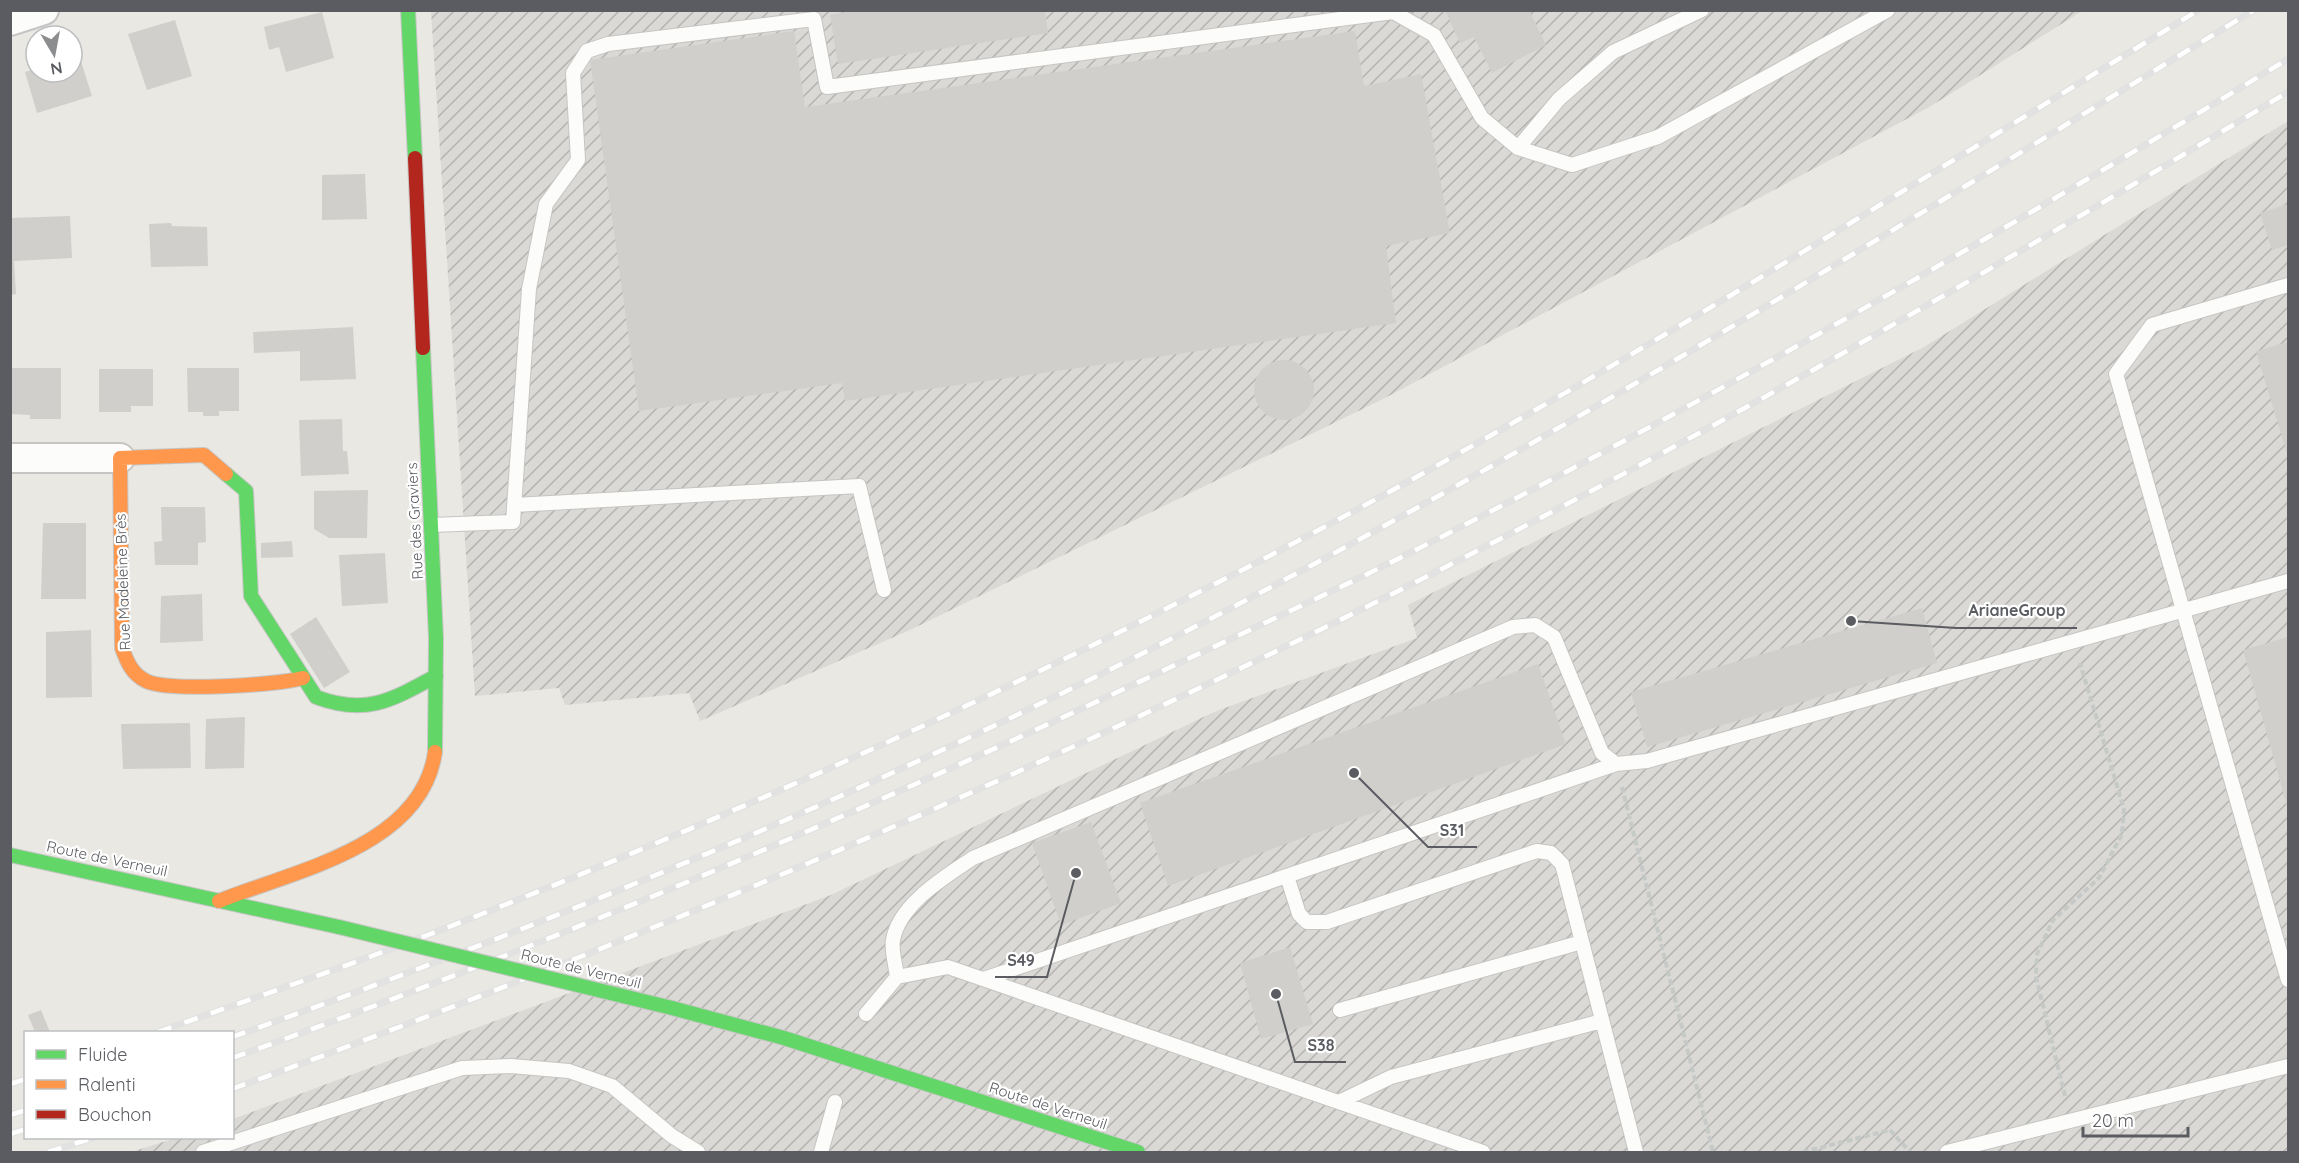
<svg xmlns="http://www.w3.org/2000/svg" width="2299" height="1163" font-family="Quicksand,sans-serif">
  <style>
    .industrial { fill: url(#industrial-furrows) }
    .building { fill: #d0cfcc }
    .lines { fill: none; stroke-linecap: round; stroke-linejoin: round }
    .lane-casing { stroke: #c6c5c4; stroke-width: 16 }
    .street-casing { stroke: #c6c5c4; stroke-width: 32 }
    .fast-casing { stroke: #c6c6c5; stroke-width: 16 }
    .slow-casing { stroke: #c6c6c5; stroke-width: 16 }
    .jam-casing { stroke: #c6c6c5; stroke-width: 16 }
    .path { stroke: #c5c9c7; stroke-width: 4; stroke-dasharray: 6 3; stroke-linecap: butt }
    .lane { stroke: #fcfcfb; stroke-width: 14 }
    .street { stroke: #fcfcfb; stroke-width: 28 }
    .fast { stroke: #63d668; stroke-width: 14 }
    .slow { stroke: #ff974d; stroke-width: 14 }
    .jam { stroke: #b3261e; stroke-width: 14 }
    .rail-casing { stroke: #e1e2e1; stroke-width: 7 }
    .rail { stroke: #fff; stroke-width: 4.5; stroke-dasharray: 14; stroke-linecap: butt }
    .fast-bridge-casing { stroke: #c6c6c5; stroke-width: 16; stroke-linecap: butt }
    .fast-bridge { stroke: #63d668; stroke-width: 14 }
    .labels { text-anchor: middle; stroke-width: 4.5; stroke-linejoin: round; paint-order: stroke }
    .street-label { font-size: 15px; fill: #5a5c61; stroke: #fff }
    .leader { fill: none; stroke: #5a5c61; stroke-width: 2 }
    .callout-dot { fill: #5a5c61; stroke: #fff; stroke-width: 2 }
    .callout-label { font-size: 16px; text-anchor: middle; font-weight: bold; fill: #5a5c61; stroke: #fff; stroke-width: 4.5; stroke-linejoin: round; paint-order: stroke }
  </style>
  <defs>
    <pattern id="industrial-furrows" width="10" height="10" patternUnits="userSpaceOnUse" patternTransform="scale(1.5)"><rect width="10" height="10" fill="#dad9d5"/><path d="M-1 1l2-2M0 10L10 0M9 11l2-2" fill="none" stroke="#b4b3b0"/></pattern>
  </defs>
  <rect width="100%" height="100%" fill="#e9e8e3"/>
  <path class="industrial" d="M431 11H2082L1931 106 1385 398 910 630 700 721 689 693 565 705 559 688 475 696Z
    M2288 121V1152H131L176 1138H232L233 1119 831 895 1214 712 1417 638 1408 605 1924 347Z"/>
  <path class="building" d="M858 10H1045L1048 33 838 64 830 15Z
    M1445 10H1529L1546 45 1492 73 1474 37 1460 43Z
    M322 12 334 58 286 72 279 47 269 50 264 27Z
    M175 20 192 76 147 90 128 34Z
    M794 31 805 107 1355 31 1364 86 1421 74 1450 233 1386 246 1396 323 845 401 842 383 639 411 590 60Z
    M79 55 92 96 37 113 25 72 36 69V72H72V57Z
    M365 174 367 219 322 220V175Z
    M2288 204V245L2272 250 2260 213Z
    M70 216 72 258 14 261 16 294 10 295 12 218Z
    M171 223 172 226 207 227 208 266 151 267 149 224Z
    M353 327 356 379 300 381V351L254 353 253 332Z
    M2288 342V457L2256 351Z
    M1254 390a30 30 0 1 1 60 0a30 30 0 1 1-60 0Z
    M10 368H61V419H30V415L10 414Z
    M187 368H239V411H219V416H203V412H188Z
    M99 369H153V406H131V412H99Z
    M342 419 343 451H347L349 474 301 476 299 420Z
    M368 490 367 538H329L314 529V491Z
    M161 507H205L206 542 198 543V565H155L154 542 162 541Z
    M43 523H86V599H41Z
    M292 541 293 557 261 558V543Z
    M385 553 388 603 342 606 339 555Z
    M202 594 203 641 160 643 161 596Z
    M1922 608 1937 663 1647 747 1631 692Z
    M316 617 350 672 324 688 290 634Z
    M91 630 92 697 46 698V632Z
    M2288 637V809L2243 650Z
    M1538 664 1566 744 1168 886 1140 803Z
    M245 717 244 768 205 769 206 719Z
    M190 723 191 768 123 769 121 724Z
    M1091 822 1121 903 1061 925 1032 843Z
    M1290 947 1313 1024 1261 1039 1240 963Z
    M41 1010 50 1032H35L28 1015Z"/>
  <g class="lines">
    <defs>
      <path id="lane" d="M1518 148 1559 99 1613 52 1702 10
        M2288 285 2152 325 2116 374 2288 980
        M514 505 859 486 884 590
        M431 525 513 522 529 289 546 204 578 160 573 73 587 51 608 44 814 19 827 87 1393 12 1434 35 1482 118 1518 148 1572 165 1658 137 1888 10
        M1287 876 1299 914 1307 922H1327L1537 851 1551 853 1562 864 1636 1152
        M897 977C896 966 891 951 893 940 899 904 945 877 973 858L1513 627 1535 625 1554 637 1602 753 1616 764 1647 761 2288 581
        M984 979 1616 764
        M1340 1010 1582 942
        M866 1014 897 977 948 967 1483 1152
        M1339 1102 1391 1077 1602 1021
        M203 1152 462 1068 511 1066 569 1071 612 1086 672 1136 698 1152
        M821 1152 835 1102
        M1947 1152 2288 1066"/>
      <path id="street" d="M10 21 44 10
        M10 458H120"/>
      <path id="fast" d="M408 10 415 158
        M423 348 436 638 435 752
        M226 474 246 491 251 596 316 697C366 716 392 700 436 676
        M10 855 339 927
        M672 1008 784 1038 1138 1152"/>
      <path id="slow" d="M226 474 204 455 120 458 122 648C127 662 132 674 146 681 169 692 276 685 303 678
        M219 901C293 871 422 847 435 752"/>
      <path id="jam" d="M415 158 423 348"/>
    </defs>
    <use href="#lane" class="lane-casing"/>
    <use href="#street" class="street-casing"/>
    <use href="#fast" class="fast-casing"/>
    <use href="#slow" class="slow-casing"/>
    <use href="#jam" class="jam-casing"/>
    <path class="path" d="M1622 787 1713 1152
      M2065 1096 2036 977 2037 954 2053 920 2099 878 2122 834 2124 809 2080 663
      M1803 1152 1890 1130 1910 1152"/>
    <use href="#lane" class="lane"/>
    <use href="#street" class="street"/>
    <use href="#fast" class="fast"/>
    <use href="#slow" class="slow"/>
    <use href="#jam" class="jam"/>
    <defs>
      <path id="rail" d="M158 1032C248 1000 339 969 428 935 689 834 946 721 1195 594 1541 420 1868 211 2199 10
        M232 1037C565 919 895 782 1208 620 1567 434 1909 220 2254 10
        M232 1058C554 943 869 810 1177 664 1267 622 1358 580 1447 534 1733 387 2013 226 2288 59
        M10 1084 26 1079
        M232 1089C704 918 1168 718 1610 481 1840 359 2065 226 2288 92
        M10 1115 26 1110
        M10 1134 26 1129
        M48 1152 93 1138"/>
    </defs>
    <use href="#rail" class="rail-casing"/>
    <use href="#rail" class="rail"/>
    <defs>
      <path id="fast-bridge" d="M339 927 672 1008"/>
    </defs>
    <use href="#fast-bridge" class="fast-bridge-casing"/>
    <use href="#fast-bridge" class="fast-bridge"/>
  </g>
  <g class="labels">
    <g class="street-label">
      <text transform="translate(415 521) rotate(-93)" y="5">Rue des Graviers</text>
      <text transform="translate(123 582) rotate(-92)" y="5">Rue Madeleine Brès</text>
      <text transform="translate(107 859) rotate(12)" y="5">Route de Verneuil</text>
      <text transform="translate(581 969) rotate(14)" y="5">Route de Verneuil</text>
      <text transform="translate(1048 1106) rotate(18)" y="5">Route de Verneuil</text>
    </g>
  </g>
  <path class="leader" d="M1851 621L1956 628H2077M1354 773L1428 847H1477M1076 873L1047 977H995M1276 994L1295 1062H1346"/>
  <g class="callout-dot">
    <circle cx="1851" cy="621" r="6"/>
    <circle cx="1354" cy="773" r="6"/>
    <circle cx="1076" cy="873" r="6"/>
    <circle cx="1276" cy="994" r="6"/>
  </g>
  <g class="callout-label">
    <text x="2017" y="616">ArianeGroup</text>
    <text x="1452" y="836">S31</text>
    <text x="1021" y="966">S49</text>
    <text x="1321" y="1051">S38</text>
  </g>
  <rect width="2299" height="1163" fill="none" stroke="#5a5c61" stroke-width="24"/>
  <rect x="24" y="1031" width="210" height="108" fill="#ffffff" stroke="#bdbec0" stroke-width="1.5"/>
  <rect x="36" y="1050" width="30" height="9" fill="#63d668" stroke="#bdbec0" stroke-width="1.5"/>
  <text x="78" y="1061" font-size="18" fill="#5a5c61">Fluide</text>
  <rect x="36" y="1080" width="30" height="9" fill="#ff974d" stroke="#bdbec0" stroke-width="1.5"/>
  <text x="78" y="1091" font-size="18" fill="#5a5c61">Ralenti</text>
  <rect x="36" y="1110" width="30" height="9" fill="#b3261e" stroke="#bdbec0" stroke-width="1.5"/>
  <text x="78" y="1121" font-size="18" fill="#5a5c61">Bouchon</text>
  <g transform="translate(54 54) rotate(170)"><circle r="28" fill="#ffffff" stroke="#bdbec0" stroke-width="1.5"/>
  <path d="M0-4.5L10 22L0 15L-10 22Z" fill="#8c8d8e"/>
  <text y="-9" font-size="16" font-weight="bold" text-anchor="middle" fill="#5a5c61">N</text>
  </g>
  <path d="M2083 1127v9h105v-9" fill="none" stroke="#5a5c61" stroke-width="3"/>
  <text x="2092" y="1127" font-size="18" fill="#5a5c61" stroke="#ffffff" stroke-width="4.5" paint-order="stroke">20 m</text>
</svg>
